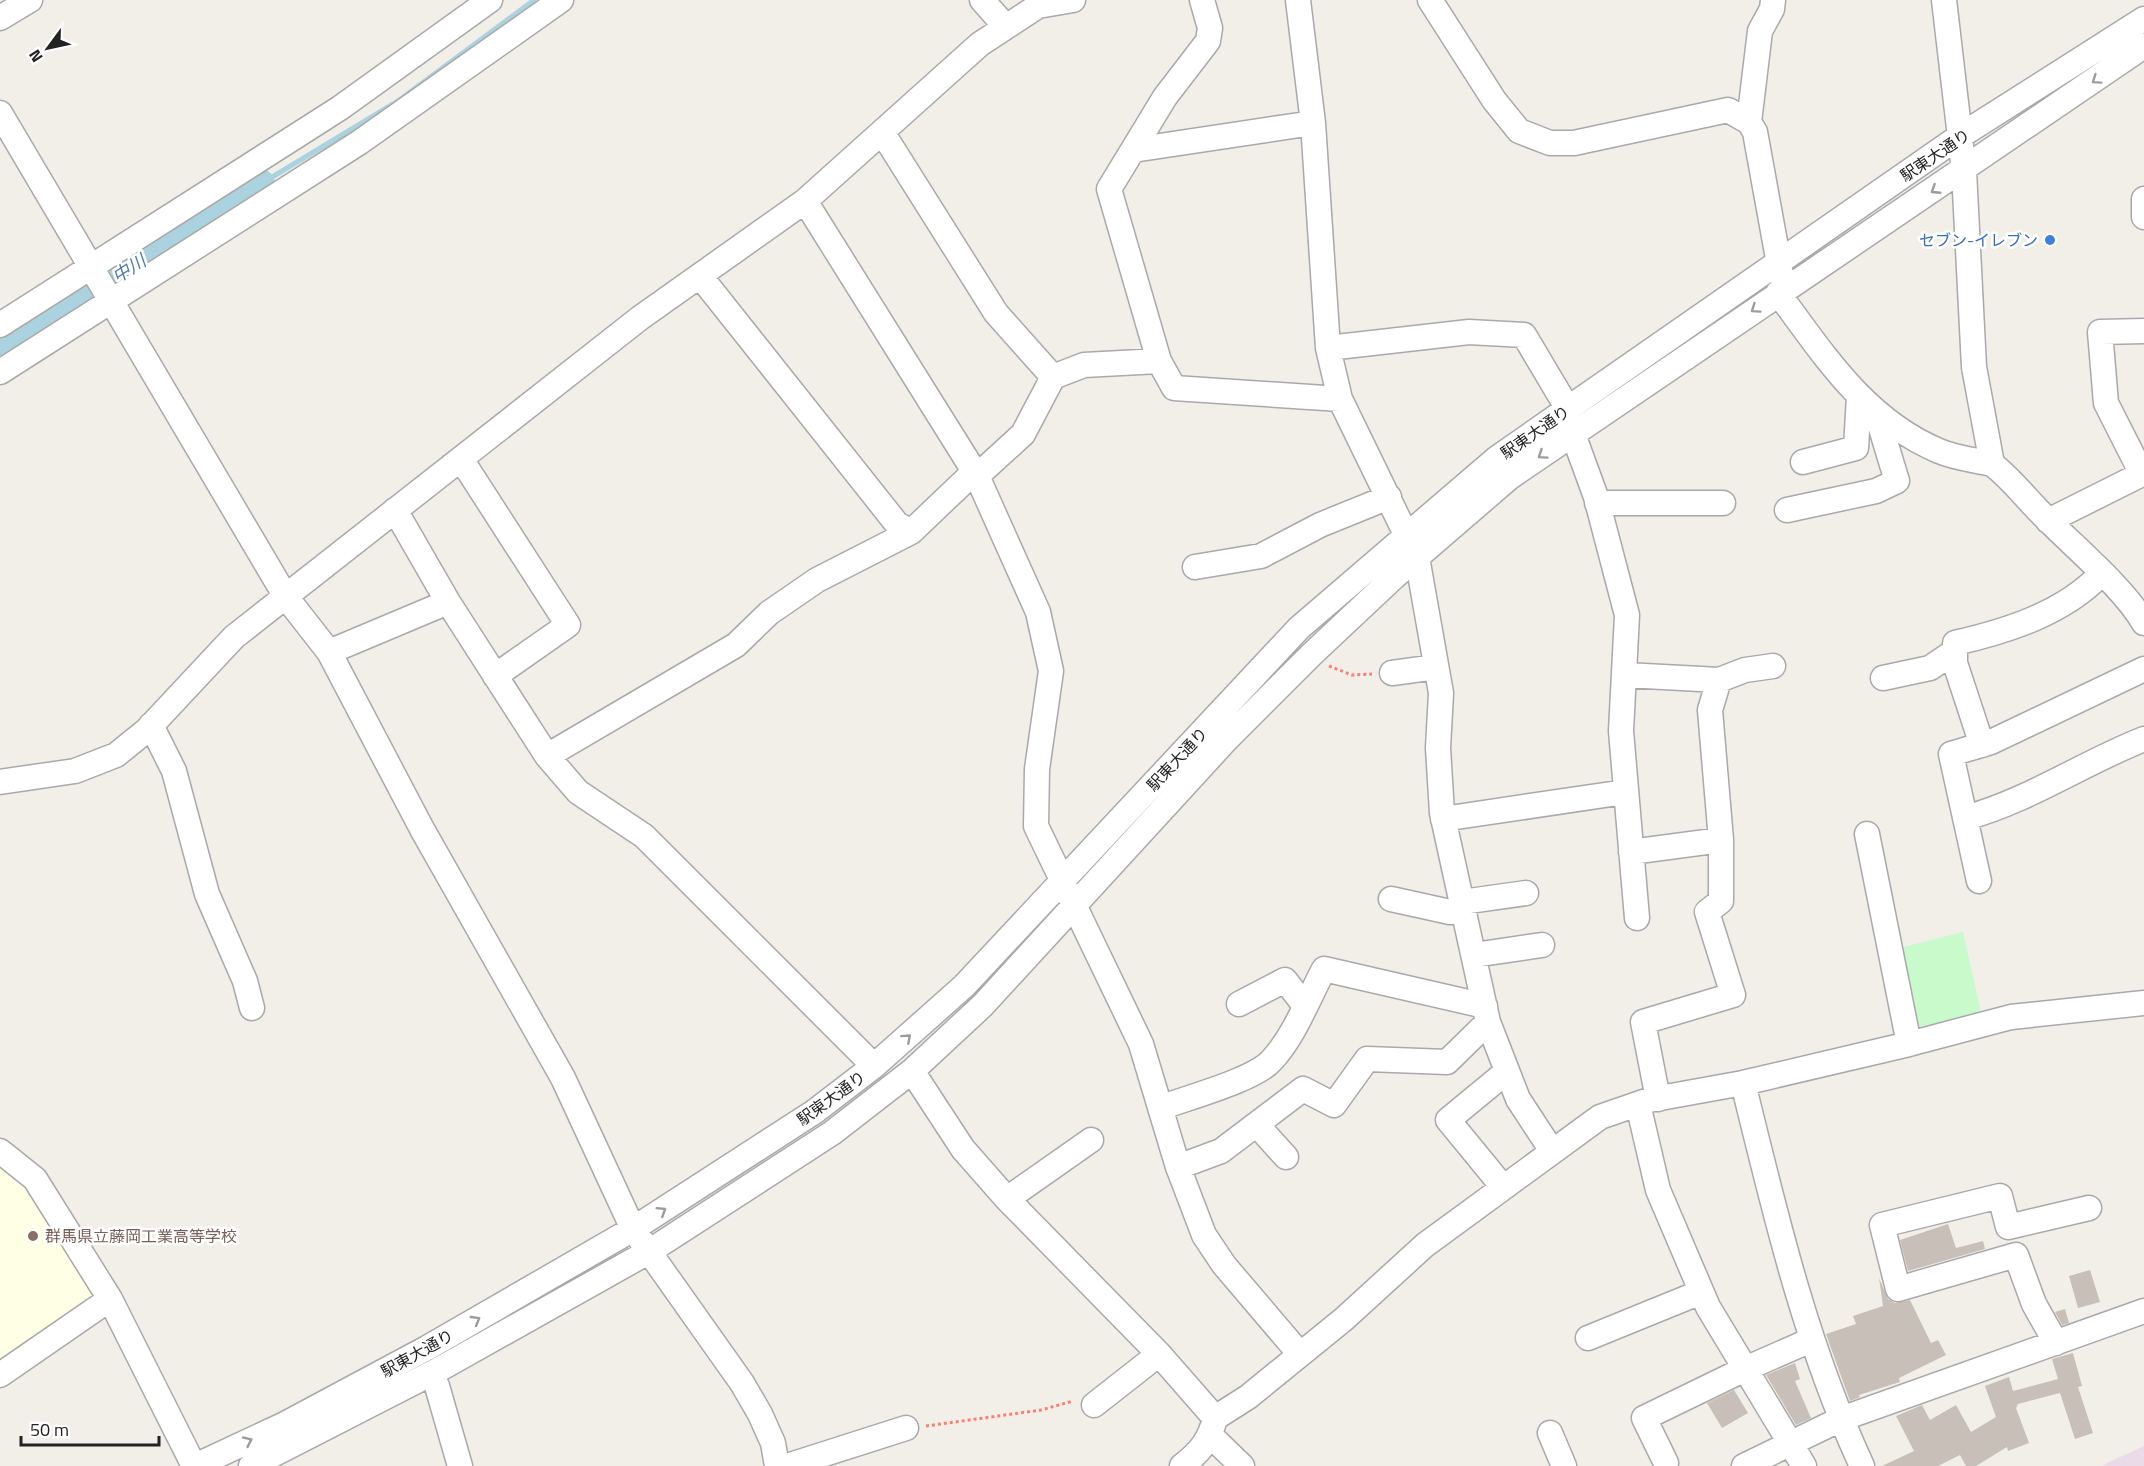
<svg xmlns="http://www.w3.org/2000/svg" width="2144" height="1466" font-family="'Titillium Web','Noto Sans JP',sans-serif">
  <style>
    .industrial { fill: #ebdbe8 }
    .education { fill: #ffffe5 }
    .park { fill: #c8facc }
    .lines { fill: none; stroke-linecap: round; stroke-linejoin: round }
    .stream { stroke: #aad3df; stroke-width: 5 }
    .river { stroke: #aad3df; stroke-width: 33 }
    .building { fill: #c7bfb8 }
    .minor-casing { stroke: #a9a9a9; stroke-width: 27 }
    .path { stroke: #fa8072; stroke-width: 3; stroke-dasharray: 3 3; stroke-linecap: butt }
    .minor { stroke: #fff; stroke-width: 24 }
    .oneway { stroke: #9c9c9c }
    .shop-dot { fill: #3f7fe0; stroke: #fff; stroke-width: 2 }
    .education-dot { fill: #8d6e63; stroke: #fff; stroke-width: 2 }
    .labels { text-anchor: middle; stroke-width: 5; stroke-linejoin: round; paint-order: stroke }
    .street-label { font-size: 16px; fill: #222; stroke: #fff }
    .shop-label { font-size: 16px; fill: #366cbe; stroke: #fff; text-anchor: end }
    .education-label { font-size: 16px; fill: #785e54; stroke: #fff; text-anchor: start }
    .water-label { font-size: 18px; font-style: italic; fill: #4a7aab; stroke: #fff }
  </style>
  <rect width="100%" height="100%" fill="#f2efe9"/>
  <path class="industrial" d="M2144 1446V1466H2103L2109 1462Z"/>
  <path class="education" d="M0 1158 31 1183 100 1289 95 1299 0 1366Z"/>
  <path class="park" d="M1963 932 1982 1017 1921 1033 1914 1029 1899 948Z"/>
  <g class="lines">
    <path class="stream" d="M259 185 398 101 534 0"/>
    <path class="river" d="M0 354 259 185"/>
  </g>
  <path class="building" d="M1948 1224 1956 1248 1983 1241 1985 1249 1908 1271 1900 1240Z
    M2090 1270 2100 1302 2078 1308 2069 1276Z
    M1879 1278 1888 1299 1895 1303 1910 1300 1931 1343 1938 1340 1946 1355 1899 1378 1900 1382 1859 1395 1860 1397 1850 1401 1826 1334 1856 1324 1853 1316 1883 1306Z
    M2065 1309 2069 1323 2062 1325 2055 1312Z
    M2073 1353 2082 1386 2078 1387 2093 1433 2075 1439 2060 1393 2018 1404 2016 1408 2029 1443 2008 1451 2007 1447 1976 1466H1966L1960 1455 1938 1466H1882L1914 1451 1896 1416 1922 1405 1930 1420 1956 1405 1971 1432 1996 1417 1985 1386 2009 1377 2013 1391 2058 1379 2052 1359Z
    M1795 1363 1800 1379 1795 1381 1811 1418 1796 1425 1766 1375Z
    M1734 1390 1748 1413 1722 1428 1707 1403Z"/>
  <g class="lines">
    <defs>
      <path id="minor" d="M982 0 1006 27
        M1298 0 1313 123 1328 348 1340 399 1417 557 1441 693 1438 748 1442 813 1488 1022 1518 1099 1552 1151
        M1430 0 1494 100 1519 131 1550 143H1574L1728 110 1749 122 1755 132 1781 275
        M1944 0 1964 171 1974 367 1992 464C2012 479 2027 500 2045 517 2074 547 2124 588 2144 623
        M0 18 30 0
        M0 113 286 597 329 652 422 829 563 1078 633 1229 742 1383 760 1414 773 1443 777 1466
        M1749 122 1760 31 1772 9 1773 0
        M882 132 996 313 1053 377
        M1133 150 1313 123
        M2144 199V217
        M805 201 977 476 1038 612 1051 671 1037 769 1036 826 1141 1044 1178 1167 1204 1235 1224 1265 1299 1353
        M700 276 897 524 911 532 974 472
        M1778 293C1824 355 1865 420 1939 451 1955 458 1975 460 1992 464
        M0 325 340 108 490 0
        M1328 348 1469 332 1524 335 1568 409
        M1159 361 1109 189 1165 97 1208 41 1210 28 1202 0
        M0 372 360 142 561 0
        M1573 434 1596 497 1627 615 1621 731 1637 918
        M461 459 568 625 495 676
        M1803 462 1856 448 1859 396
        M977 476 1023 434 1053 377 1084 365 1159 361 1174 388 1340 399
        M1597 503H1723
        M395 510 448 602 547 756 578 792 644 836 874 1066
        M1787 510 1876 491 1897 481 1877 415
        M2048 521 2142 474 2106 403 2100 332 2144 331
        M1195 567 1261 556 1320 525 1389 497
        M329 652 448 602
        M1392 673 1436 667
        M1626 675 1719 680
        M1883 678 1930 668 1955 651
        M151 725 174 771 207 894 245 981 252 1008
        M1982 745 1955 663V643C2008 631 2064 613 2101 574
        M547 756 736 645 769 613 817 580 911 532
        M0 782 75 771 116 755 147 730 234 637 640 318 805 201 980 44 1038 6 1073 0
        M1965 818C2028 801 2083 763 2144 739
        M1443 819 1625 792
        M1867 834 1909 1044
        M1631 852 1721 840
        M1979 881 1951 754 1991 742 2144 669
        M1391 899 1450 912H1464
        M1462 902 1526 893
        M1474 955 1542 945
        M1239 1004 1285 980 1305 1006
        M912 1071 963 1149 1007 1199 1159 1354 1215 1418
        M1743 1083C1775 1213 1805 1343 1862 1466
        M1658 1099 1643 1022 1733 995 1707 912 1721 901V840L1710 710 1719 680 1745 670 1773 666
        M1638 1104 1658 1190 1708 1307 1804 1466
        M1160 1108C1186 1098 1254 1080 1271 1061 1294 1037 1308 999 1324 969L1485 1006
        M1257 1125 1286 1157
        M0 1151 35 1179 110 1299 0 1375
        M1178 1167 1221 1151 1303 1089 1334 1105 1367 1059 1447 1062 1488 1022
        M1503 1187 1448 1120 1505 1073
        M1007 1199 1091 1140
        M110 1299 194 1466
        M1588 1338 1701 1292
        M2056 1343 2034 1304 2016 1255 1898 1289 1882 1225 2000 1196 2008 1227 2089 1208
        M437 1386 460 1466
        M1094 1405 1159 1354
        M1550 1433 1564 1466
        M1211 1436 1242 1466
        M1666 1463 1644 1418 1745 1369 1811 1340
        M195 1466 285 1424 427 1348 633 1229 814 1112 874 1066 964 986 1299 628 1497 458 1960 136 2144 19
        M251 1466 438 1370 650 1251 832 1133 912 1071 983 1005 1226 740 1312 654 1394 577 1510 477 2144 46
        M787 1466 906 1428
        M1182 1466C1200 1452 1210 1440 1215 1418L1248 1397 1344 1319 1425 1245 1600 1117 1649 1100 1743 1083 1909 1044 2011 1017 2144 1003
        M1744 1466 1841 1419 2144 1311"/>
    </defs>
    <use href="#minor" class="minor-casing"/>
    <path class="path" d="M1329 666 1352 675 1372 674
      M926 1426 1041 1410 1073 1401"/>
    <use href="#minor" class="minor"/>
  </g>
  <defs><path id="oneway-chevron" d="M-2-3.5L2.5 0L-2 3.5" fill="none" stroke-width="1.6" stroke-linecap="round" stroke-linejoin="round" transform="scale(1.5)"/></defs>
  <g class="oneway">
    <use href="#oneway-chevron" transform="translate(2096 80) rotate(145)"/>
    <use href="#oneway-chevron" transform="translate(1935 190) rotate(147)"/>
    <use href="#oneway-chevron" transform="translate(1755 309) rotate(145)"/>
    <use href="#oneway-chevron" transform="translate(1542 455) rotate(146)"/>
    <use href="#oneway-chevron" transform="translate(907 1038) rotate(-42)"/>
    <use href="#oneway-chevron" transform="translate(662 1211) rotate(-32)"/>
    <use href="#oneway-chevron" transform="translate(476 1320) rotate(-30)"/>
    <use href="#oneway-chevron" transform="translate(248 1441) rotate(-25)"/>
  </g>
  <circle class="shop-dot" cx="2050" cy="240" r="6"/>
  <circle class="education-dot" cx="33" cy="1236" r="6"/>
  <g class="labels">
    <g class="street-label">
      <text transform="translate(1935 155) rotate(-34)" y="6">駅東大通り</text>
      <text transform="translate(1535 432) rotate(-35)" y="6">駅東大通り</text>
      <text transform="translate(1177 759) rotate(-47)" y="6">駅東大通り</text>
      <text transform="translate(831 1098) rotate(-36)" y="6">駅東大通り</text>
      <text transform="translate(417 1353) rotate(-29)" y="6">駅東大通り</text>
    </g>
    <g class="shop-label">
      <text x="2038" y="246">セブン-イレブン</text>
    </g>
    <g class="education-label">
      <text x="45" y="1242">群馬県立藤岡工業高等学校</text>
    </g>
    <g class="water-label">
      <text transform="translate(129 269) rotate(-33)" y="6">中川</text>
    </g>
  </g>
  <g transform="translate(48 48) rotate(237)" stroke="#ffffff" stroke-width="4.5" paint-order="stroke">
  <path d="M0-4.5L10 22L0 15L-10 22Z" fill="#222222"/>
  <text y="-9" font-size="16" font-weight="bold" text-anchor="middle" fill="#222222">N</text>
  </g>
  <path d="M21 1436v9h138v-9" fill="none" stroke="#222222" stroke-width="3"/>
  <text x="30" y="1436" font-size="18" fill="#222222" stroke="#ffffff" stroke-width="4.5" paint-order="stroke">50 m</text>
</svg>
